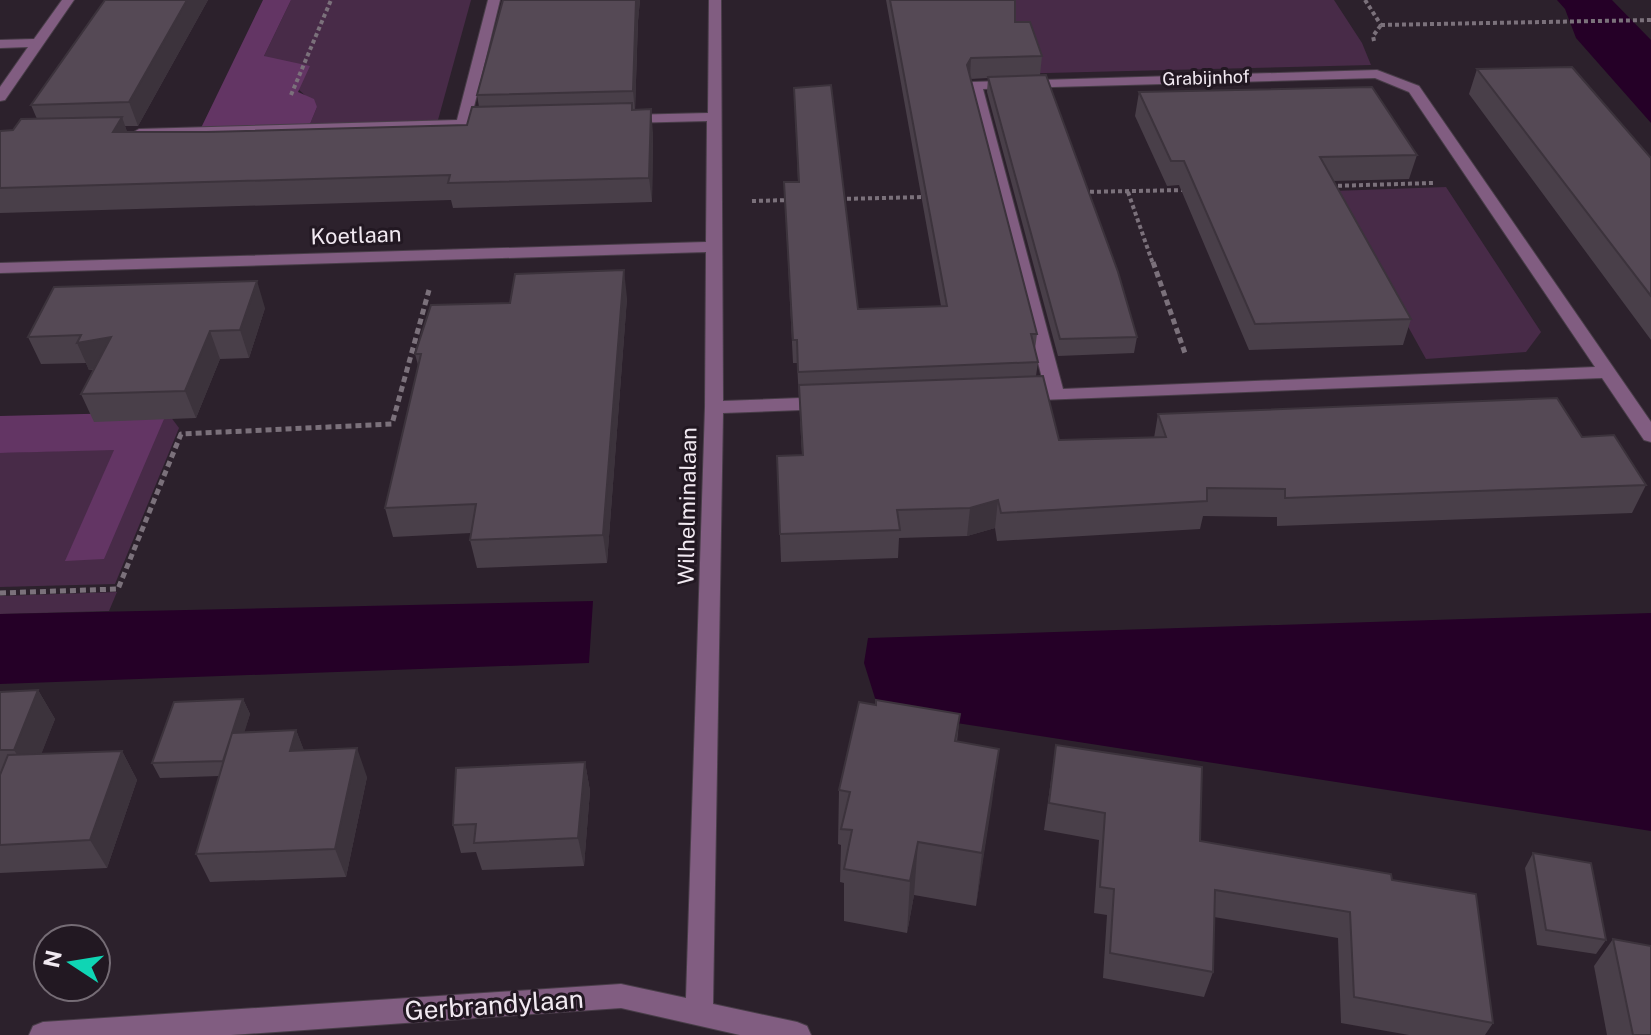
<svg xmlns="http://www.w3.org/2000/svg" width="1651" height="1035" font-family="'Public Sans',sans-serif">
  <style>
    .green { fill: #482b48 }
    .forest { fill: #633564 }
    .water { fill: #250027 }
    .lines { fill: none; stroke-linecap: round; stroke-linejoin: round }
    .minor-casing { stroke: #483d48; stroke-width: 2 }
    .path-far1 { stroke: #7b717b; stroke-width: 4; stroke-dasharray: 4 3; stroke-linecap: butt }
    .path { stroke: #7b717b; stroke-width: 5; stroke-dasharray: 6 4; stroke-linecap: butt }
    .minor { fill: #815d81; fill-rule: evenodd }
    .wall { fill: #493f49 }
    .shaded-wall { fill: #3c333c }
    .building { fill: #554955; stroke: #3c333c; stroke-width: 2 }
    .labels { text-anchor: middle; stroke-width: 6; stroke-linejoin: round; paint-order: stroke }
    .far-street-label { font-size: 18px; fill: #f1e9f1; stroke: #221822 }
    .street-label { font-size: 22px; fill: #f1e9f1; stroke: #221822 }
    .near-street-label { font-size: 26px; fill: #f1e9f1; stroke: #221822 }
  </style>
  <rect width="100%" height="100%" fill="#2c212c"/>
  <path class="green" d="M291 0H471L438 120 310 124 317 107 264 56Z
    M947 0H1334L1362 43 1371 65 966 75Z
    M1446 187 1541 332 1526 352 1426 359 1333 191Z
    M167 412 179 428 115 584 0 587V453L115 449 66 560Z
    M117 592 109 611 0 614V596Z"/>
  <path class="forest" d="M263 0H291L264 56 310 66 298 92 314 99 317 107 310 124 201 128Z
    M167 412 104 559 65 561 114 450 0 453V416Z"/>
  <path class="water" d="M1557 0H1612L1651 40V123L1576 38 1565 9Z
    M593 601 589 663 0 684V614Z
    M1651 613V831L879 711 864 663 868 638Z"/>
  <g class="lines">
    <defs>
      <path id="minor" d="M62 0H74L5 100 0 101V87L28 47 0 48V40L34 39Z
        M488 0H500L471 119 500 120V126L139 137 132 133 139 129 457 120Z
        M709 0H721L723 401 826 397 835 403 826 409 723 413 713 1004 797 1022 807 1026 811 1035H740L621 1008 231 1035H29L33 1026 43 1022 621 984 686 998 705 407 706 252 0 273V263L706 242 707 121 627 123 620 119 627 115 708 113Z
        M1377 70 1419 86 1651 422V442L1644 440 1602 378 1040 400 1037 396 1045 390 968 85 970 82ZM1375 78 1409 92 1595 367 1063 389 983 89Z"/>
    </defs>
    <use href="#minor" class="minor-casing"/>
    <path class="path-far1" d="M1365 0 1381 25
      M1381 25 1651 20
      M1374 41 1373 36 1381 25
      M291 95 331 0
      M1331 186 1433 183
      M1083 192 1185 190
      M1128 192 1153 264
      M840 199 925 197
      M752 201 790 200"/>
    <path class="path" d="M1153 262 1186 356
      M0 593 118 589 181 434 392 424 429 290"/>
    <use href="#minor" class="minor"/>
  </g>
  <path class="wall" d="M105 0H208L138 126H125L127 132H207L467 125 479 107 477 95 503 0H640L638 21 635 110 653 133 652 202 453 208 451 200 0 213V131L13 130 37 119 31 105Z
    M886 0H1015V22L1042 56 1040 75 1137 337 1134 353 1058 356 987 92 988 78 970 79 1037 334 1035 349 1038 362 1036 376 1059 440 1154 438 1158 414 1582 437 1646 485 1632 513 1277 526V517L1203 516 1200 529 997 541 995 528 967 536 899 538 898 558 781 562 777 456 802 455 797 363H793L784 182H798L794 88 858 309 941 306Z
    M1477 69 1651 158V340L1469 94Z
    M1139 92 1417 155 1409 179 1334 181 1411 319 1403 345 1249 350 1179 185 1167 186 1135 116Z
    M627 298 607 563 477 568 470 540 471 533 393 537 385 508 418 365 415 354 510 303Z
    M265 308 249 358 220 359 196 418 94 422 81 394 94 370H89L86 363 41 364 28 337Z
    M38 690 55 719 41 754 122 751 137 780 107 868 0 873V692Z
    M243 699 250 714 244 732 296 730 304 751 367 777 346 877 210 882 196 854 219 776 160 778 152 763Z
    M875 705 960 714 957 742 999 749 976 906 914 895 907 933 844 921V883L840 882 841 845 838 844 839 790Z
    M1056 745 1200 841 1392 880 1493 1023 1485 1035H1409L1341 1023 1338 938 1214 917 1213 972 1204 997 1103 978 1107 915 1094 913 1099 840 1044 830Z
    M585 762 590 791 584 866 482 870 476 852 461 853 453 825Z
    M1533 853 1606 940 1596 954 1537 945 1525 868Z
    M1613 939 1651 1035H1607L1594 966Z"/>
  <path class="shaded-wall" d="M187 0H208L138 126 129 102Z
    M636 0H640L638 21 635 112 633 91Z
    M971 58 970 79 967 65Z
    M651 109 653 133 652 202 649 178Z
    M122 117 130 140 113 132Z
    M624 270 627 298 607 563 603 535Z
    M257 281 265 308 249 358 240 330Z
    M210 331 220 359 196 418 185 391Z
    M111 337 123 365 89 370 77 343Z
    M998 500 995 528 967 536 970 508Z
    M38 690 55 719 32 778 14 750Z
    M243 699 250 714 231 776 224 761Z
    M296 730 307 758 290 751Z
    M357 748 367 777 346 877 335 849Z
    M999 749 992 803 976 906 982 853Z
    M122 751 137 780 107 868 90 840Z
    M585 762 590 791 584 866 578 838Z
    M918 842 914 895 907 933 910 881Z"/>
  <path class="building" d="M105 0H187L129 102 31 105Z
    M503 0H636L633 91 477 95Z
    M890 0H1015V22H1030L1042 56 971 58 967 65 1037 334H1031L1038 362 798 372 797 340H793L784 182H799L794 88 831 85 858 309 947 306Z
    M1572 67 1651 158V296L1477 69Z
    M1046 75 1118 272 1137 337 1060 339 988 77Z
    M1372 87 1417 155 1320 157 1411 319 1255 324 1184 161H1171L1139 92Z
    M632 103V110L651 109 649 178 448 183 450 175 0 188V131L13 130 21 119 122 117 113 132H207L467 125 472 107Z
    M624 270 603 535 470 540 476 504 385 508 421 354H415L431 305 510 303 515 274Z
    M257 281 240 330 210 331 185 391 81 394 111 337 77 343 81 335 28 337 54 287Z
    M1043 376 1059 440 1166 437 1158 414 1557 398 1582 437 1614 435 1646 485 1285 498V489L1207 488V501L1001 513 998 500 970 508 897 510 900 530 780 534 777 456 803 455 799 385Z
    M38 690 14 750H0V692Z
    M243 699 223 761 152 763 174 702Z
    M876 700 960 714 955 741 999 749 982 853 918 842 910 881 844 869 852 830 841 829 850 792 839 790 859 702 876 705Z
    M296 730 290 751 357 748 335 849 196 854 232 733Z
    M1056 745 1202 767 1200 841 1391 874 1392 880 1476 894 1493 1023 1354 997 1350 912 1215 890 1213 972 1110 953 1114 889 1100 887 1105 813 1049 803Z
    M122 751 90 840 0 845V775L8 755Z
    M585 762 578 838 474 843 476 824 453 825 456 768Z
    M1533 853 1591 863 1606 940 1546 930Z
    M1613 939 1651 946V1035H1633Z"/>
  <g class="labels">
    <g class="far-street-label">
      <text transform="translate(1206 78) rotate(-2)" y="6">Grabijnhof</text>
    </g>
    <g class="street-label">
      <text transform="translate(356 235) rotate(-2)" y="8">Koetlaan</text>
      <text transform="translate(687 506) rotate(-89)" y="8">Wilhelminalaan</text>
    </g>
    <g class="near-street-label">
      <text transform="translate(494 1005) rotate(-4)" y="9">Gerbrandylaan</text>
    </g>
  </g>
  <g transform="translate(72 963) rotate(282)"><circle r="38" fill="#221822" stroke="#756c75" stroke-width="2"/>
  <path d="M0-6L14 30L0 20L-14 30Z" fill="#0fd5b4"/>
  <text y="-12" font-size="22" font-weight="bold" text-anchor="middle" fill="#f1e9f1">N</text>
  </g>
</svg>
